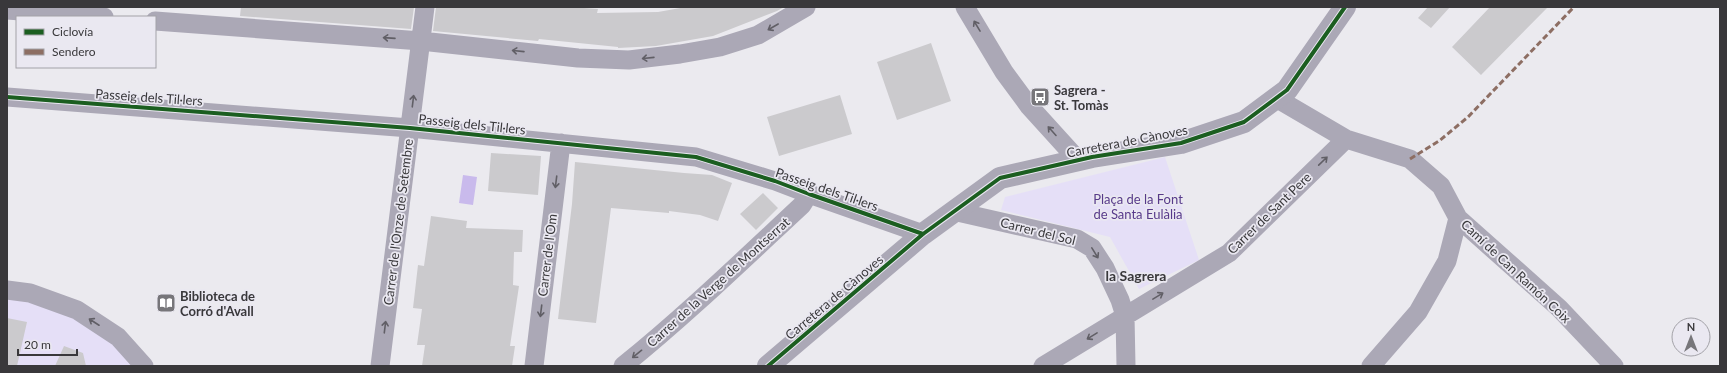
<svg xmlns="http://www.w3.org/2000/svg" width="1727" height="373" font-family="Lato,sans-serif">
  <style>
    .green { fill: #e5dff7 }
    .water { fill: #c9baec }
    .building { fill: #cbcacd }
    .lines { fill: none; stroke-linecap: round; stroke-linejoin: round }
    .minor { stroke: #aba8b6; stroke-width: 19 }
    .tertiary { stroke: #aba8b6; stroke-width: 22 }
    .quiet { stroke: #8d6e63; stroke-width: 3; stroke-dasharray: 6 3; stroke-linecap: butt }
    .cycleway-casing { stroke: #eae8f1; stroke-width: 6 }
    .cycleway { stroke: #1b5e20; stroke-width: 4 }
    .oneway { stroke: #615f66 }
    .labels { text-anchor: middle; stroke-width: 3.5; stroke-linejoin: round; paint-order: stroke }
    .poi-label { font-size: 13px; font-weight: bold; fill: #39383b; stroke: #eae8f1; text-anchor: start }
    .street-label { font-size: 13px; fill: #39383b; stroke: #eae8f1 }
    .park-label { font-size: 13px; fill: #573a8a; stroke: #eae8f1 }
    .neighbourhood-label { font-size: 14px; font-weight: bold; fill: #39383b; stroke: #eae8f1 }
  </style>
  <rect width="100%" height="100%" fill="#ebeaef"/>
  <path class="green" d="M1165 157 1199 260 1139 289 1110 237 1001 210 1005 197Z
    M7 291 77 310 138 366H7Z"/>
  <path class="water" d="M463 175 477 177 473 205 459 203Z"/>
  <path class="building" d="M241 7H414L411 29 240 16Z
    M436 7H570L598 9 597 13 658 12 686 7H784L777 11 713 36 656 46 618 48V47L539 39 538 41 433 31Z
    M1428 7H1450L1431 28 1418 18Z
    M1490 7H1548L1481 75 1452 47Z
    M931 43 951 101 897 120 877 62Z
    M840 95 852 134 779 156 767 117Z
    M491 153 541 156 538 195 488 191Z
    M575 162 684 173 712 175 732 183 718 221 700 215 669 211V213L611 208 596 323 558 319 572 204Z
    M763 193 778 208 756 230 740 214Z
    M431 216 467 221 466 228 523 230 522 252H514L513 285 519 286 510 346H515L512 366H422L425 345H417L422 309 413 308 418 265 424 266Z
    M7 318 27 322 17 366H7Z
    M64 346 83 353 86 366H55Z"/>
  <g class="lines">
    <path class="minor" d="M965 7 1004 72 1029 106 1078 160
      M7 10 104 17
      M155 21 421 41 578 58 629 60 680 54 720 47 758 35 806 7
      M7 97 410 128 696 157 775 181 809 194 923 234
      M1276 98 1346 139 1410 159 1441 186 1458 218 1559 308 1614 366
      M953 211 1077 239 1092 248 1105 268 1120 300 1125 316 1126 366
      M7 290 30 293 77 310 118 337 144 366
      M380 366 425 7
      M534 366 561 143
      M623 366C685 316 743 260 802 205L809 194
      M1043 366 1229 253 1346 139
      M1371 366 1418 312 1447 261 1458 218"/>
    <path class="tertiary" d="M768 366 923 234 1000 178 1092 157 1181 143 1244 122 1287 90 1345 7"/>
    <path class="quiet" d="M1410 159 1439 141 1468 117 1574 7"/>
    <defs>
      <path id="cycleway" d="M7 97 410 128 696 157 775 181 809 194 923 234
        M768 366 923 234 1000 178 1092 157 1181 143 1244 122 1287 90 1345 7"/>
    </defs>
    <use href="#cycleway" class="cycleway-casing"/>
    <use href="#cycleway" class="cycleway"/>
  </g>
  <defs><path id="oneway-shaft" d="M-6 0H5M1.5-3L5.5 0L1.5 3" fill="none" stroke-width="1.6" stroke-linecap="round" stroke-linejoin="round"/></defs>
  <g class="oneway">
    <use href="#oneway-shaft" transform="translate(977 26) rotate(-121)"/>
    <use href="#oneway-shaft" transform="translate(773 27) rotate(150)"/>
    <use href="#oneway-shaft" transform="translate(389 38) rotate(-176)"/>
    <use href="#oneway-shaft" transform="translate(518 51) rotate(-174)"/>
    <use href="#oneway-shaft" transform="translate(648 58) rotate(174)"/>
    <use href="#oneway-shaft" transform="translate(413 101) rotate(-83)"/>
    <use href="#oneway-shaft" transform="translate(1052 131) rotate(-132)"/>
    <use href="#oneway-shaft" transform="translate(1323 161) rotate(-44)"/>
    <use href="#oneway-shaft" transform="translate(556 182) rotate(97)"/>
    <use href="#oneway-shaft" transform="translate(1095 253) rotate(58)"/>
    <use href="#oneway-shaft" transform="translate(1158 296) rotate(-31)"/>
    <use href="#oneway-shaft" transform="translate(541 311) rotate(97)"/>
    <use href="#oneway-shaft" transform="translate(94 322) rotate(-147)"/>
    <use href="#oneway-shaft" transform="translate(385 327) rotate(-83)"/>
    <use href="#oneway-shaft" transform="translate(1092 336) rotate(148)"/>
    <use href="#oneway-shaft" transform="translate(637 354) rotate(141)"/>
  </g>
  <defs>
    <symbol id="bus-square" viewBox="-11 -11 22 22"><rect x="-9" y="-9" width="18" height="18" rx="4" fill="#77767a" stroke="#eae8f1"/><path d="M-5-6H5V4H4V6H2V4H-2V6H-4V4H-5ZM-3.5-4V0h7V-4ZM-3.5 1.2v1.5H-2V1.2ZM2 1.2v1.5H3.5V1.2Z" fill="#fff"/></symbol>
    <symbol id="library-square" viewBox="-11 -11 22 22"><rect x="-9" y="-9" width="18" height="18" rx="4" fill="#77767a" stroke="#eae8f1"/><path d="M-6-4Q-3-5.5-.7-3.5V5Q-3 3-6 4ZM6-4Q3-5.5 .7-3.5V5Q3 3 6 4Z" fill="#fff"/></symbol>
  </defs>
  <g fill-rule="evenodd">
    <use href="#bus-square" x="1029" y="86" width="22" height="22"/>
    <use href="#library-square" x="155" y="292" width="22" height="22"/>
  </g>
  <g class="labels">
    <g class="poi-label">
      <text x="1054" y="95">Sagrera -<tspan x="1054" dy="15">St. Tomàs</tspan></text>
      <text x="180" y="301">Biblioteca de<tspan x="180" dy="15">Corró d'Avall</tspan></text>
    </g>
    <g class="street-label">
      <text transform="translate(149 97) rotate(4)" y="5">Passeig dels Til·lers</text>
      <text transform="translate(472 124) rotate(6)" y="5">Passeig dels Til·lers</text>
      <text transform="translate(1127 141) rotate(-11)" y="5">Carretera de Cànoves</text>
      <text transform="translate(827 189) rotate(19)" y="5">Passeig dels Til·lers</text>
      <text transform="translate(1269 213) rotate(-44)" y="5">Carrer de Sant Pere</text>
      <text transform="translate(398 222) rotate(-83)" y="5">Carrer de l'Onze de Setembre</text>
      <text transform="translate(1038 231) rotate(14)" y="5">Carrer del Sol</text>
      <text transform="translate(547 255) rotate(-83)" y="5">Carrer de l'Om</text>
      <text transform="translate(1516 271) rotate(43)" y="5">Camí de Can Ramón Coix</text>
      <text transform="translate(718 282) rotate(-42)" y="5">Carrer de la Verge de Montserrat</text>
      <text transform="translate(834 297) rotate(-40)" y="5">Carretera de Cànoves</text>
    </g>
    <g class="park-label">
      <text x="1138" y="204">Plaça de la Font<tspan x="1138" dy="15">de Santa Eulàlia</tspan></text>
    </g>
    <g class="neighbourhood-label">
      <text x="1136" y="281">la Sagrera</text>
    </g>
  </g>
  <rect width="1727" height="373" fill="none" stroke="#39383b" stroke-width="16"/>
  <rect x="16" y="16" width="140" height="52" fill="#eae8f1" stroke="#a3a2a8"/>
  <rect x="24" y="29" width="20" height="6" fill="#1b5e20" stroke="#a3a2a8"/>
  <text x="52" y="36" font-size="12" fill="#39383b">Ciclovía</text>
  <rect x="24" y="49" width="20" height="6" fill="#8d6e63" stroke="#a3a2a8"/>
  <text x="52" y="56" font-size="12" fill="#39383b">Sendero</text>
  <g transform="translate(1691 337)"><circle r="19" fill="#eae8f1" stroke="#a3a2a8"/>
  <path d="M0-3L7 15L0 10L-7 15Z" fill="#77767a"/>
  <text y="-6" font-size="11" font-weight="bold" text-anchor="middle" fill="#39383b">N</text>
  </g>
  <path d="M18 349v6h59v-6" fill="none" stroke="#39383b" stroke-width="2"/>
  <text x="24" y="349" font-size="12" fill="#39383b" stroke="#eae8f1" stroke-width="3" paint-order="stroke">20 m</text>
</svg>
